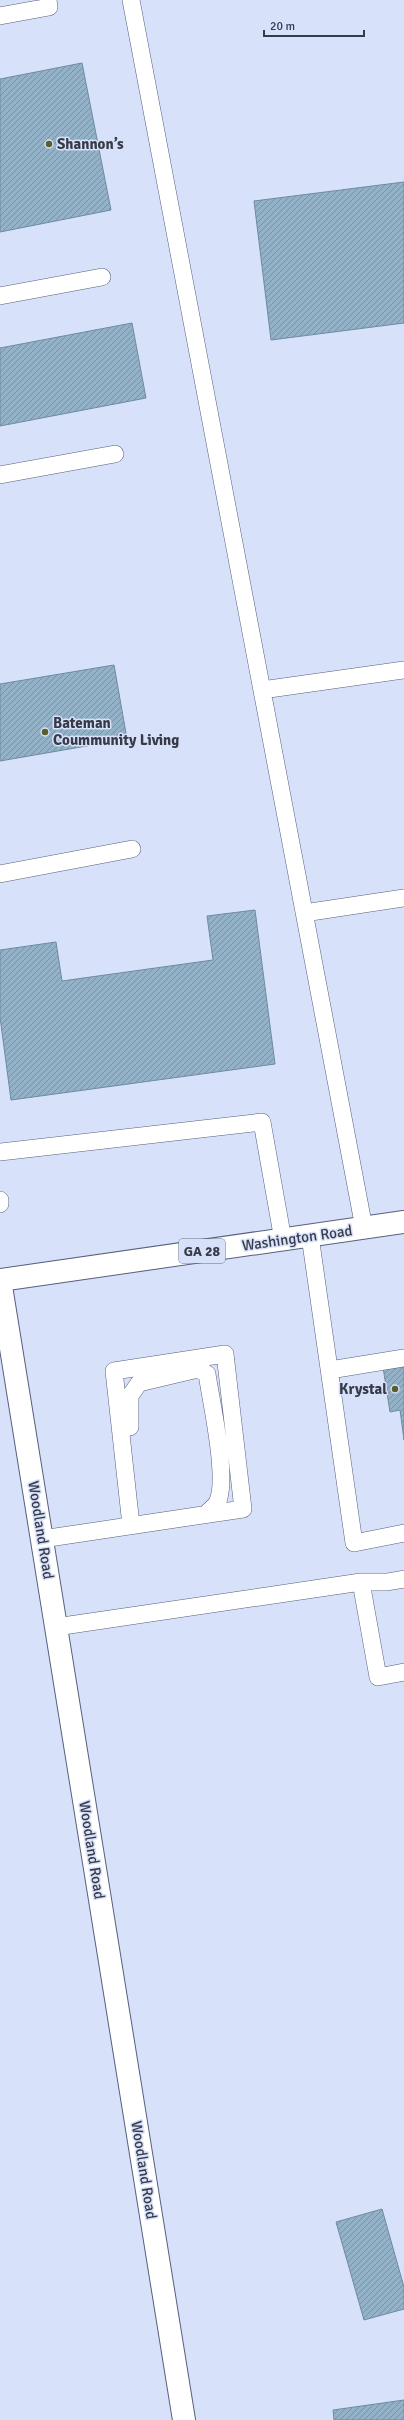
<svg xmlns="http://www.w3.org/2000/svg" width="404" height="2420" font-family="Signika,sans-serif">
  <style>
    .building { fill: url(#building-hatch); stroke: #6e8ba0 }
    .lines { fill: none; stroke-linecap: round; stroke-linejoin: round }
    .service-casing { stroke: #57607c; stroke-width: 18 }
    .minor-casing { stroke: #57607c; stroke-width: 24 }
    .primary-casing { stroke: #57607c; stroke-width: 24 }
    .service { stroke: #fff; stroke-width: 17 }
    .minor { stroke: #fff; stroke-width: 22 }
    .primary { stroke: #fff; stroke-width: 22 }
    .poi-dot { fill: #585f2d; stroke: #d8e1fa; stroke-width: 1.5 }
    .labels { text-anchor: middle; stroke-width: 3; stroke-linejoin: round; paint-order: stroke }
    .shield { fill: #d8e1fa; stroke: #676d7d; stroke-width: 1 }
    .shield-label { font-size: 14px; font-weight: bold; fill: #373b48 }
    .poi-label { font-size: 15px; font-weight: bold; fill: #373b48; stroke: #d8e1fa; text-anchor: start }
    .street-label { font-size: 15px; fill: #373b48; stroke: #d8e1fa }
  </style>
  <defs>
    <pattern id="building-hatch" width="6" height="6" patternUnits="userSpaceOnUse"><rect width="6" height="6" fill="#93b1c7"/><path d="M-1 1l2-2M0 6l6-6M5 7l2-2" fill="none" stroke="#7991a4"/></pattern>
  </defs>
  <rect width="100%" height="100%" fill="#d8e1fa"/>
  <path class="building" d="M82 63 111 210 0 232V79Z
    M404 182V323L271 340 254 201Z
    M132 323 146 398 0 426V348Z
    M114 665 127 739 0 761V684Z
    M255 910 275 1064 11 1100 0 1017V950L56 942 62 981 213 960 207 916Z
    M404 1364V1440L400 1410 390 1412 383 1367Z
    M382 2209 404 2287V2309L364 2320 336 2222Z
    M404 2400V2420H334L333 2410Z"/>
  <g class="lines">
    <defs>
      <path id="service" d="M131 0 364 1228
        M0 16 49 7 48 0
        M0 296 102 277
        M0 475 115 454
        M262 690 404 670
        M0 874 132 849
        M304 913 404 898
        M0 1152 262 1122 283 1240
        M0 1200V1204
        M310 1236 354 1543 404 1533
        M330 1370 404 1358
        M130 1427V1396L139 1383 198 1369 207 1374C211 1401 229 1481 217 1503 214 1507 209 1511 206 1514
        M42 1539 243 1509 225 1354 114 1371 131 1525
        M361 1582 378 1677 404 1672
        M56 1627 361 1582H387L404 1579"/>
      <path id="minor" d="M0 1280 184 2420"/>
      <path id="primary" d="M0 1280 404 1222"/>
    </defs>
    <use href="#service" class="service-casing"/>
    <use href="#minor" class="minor-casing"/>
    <use href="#primary" class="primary-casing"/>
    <use href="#service" class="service"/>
    <use href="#minor" class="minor"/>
    <use href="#primary" class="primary"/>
  </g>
  <g class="poi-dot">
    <circle cx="49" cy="144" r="4"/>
    <circle cx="45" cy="732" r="4"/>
    <circle cx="395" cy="1389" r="4"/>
  </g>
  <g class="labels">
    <rect class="shield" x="179" y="1239" width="46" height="24" rx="3"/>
    <g class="shield-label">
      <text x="202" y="1256">GA 28</text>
    </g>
    <g class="poi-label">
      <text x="57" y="149">Shannon’s</text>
      <text x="53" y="728">Bateman<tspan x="53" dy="17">Coummunity Living</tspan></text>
      <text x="387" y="1394" text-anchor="end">Krystal</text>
    </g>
    <g class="street-label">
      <text transform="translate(297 1238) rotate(-8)" y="5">Washington Road</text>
      <text transform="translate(41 1530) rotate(81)" y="5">Woodland Road</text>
      <text transform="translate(92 1850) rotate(81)" y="5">Woodland Road</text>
      <text transform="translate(144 2170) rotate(81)" y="5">Woodland Road</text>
    </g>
  </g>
  <path d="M264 30v6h100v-6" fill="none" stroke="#373b48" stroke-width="2"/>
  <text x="270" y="30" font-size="12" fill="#373b48" stroke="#d8e1fa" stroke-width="3" paint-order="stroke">20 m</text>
</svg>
